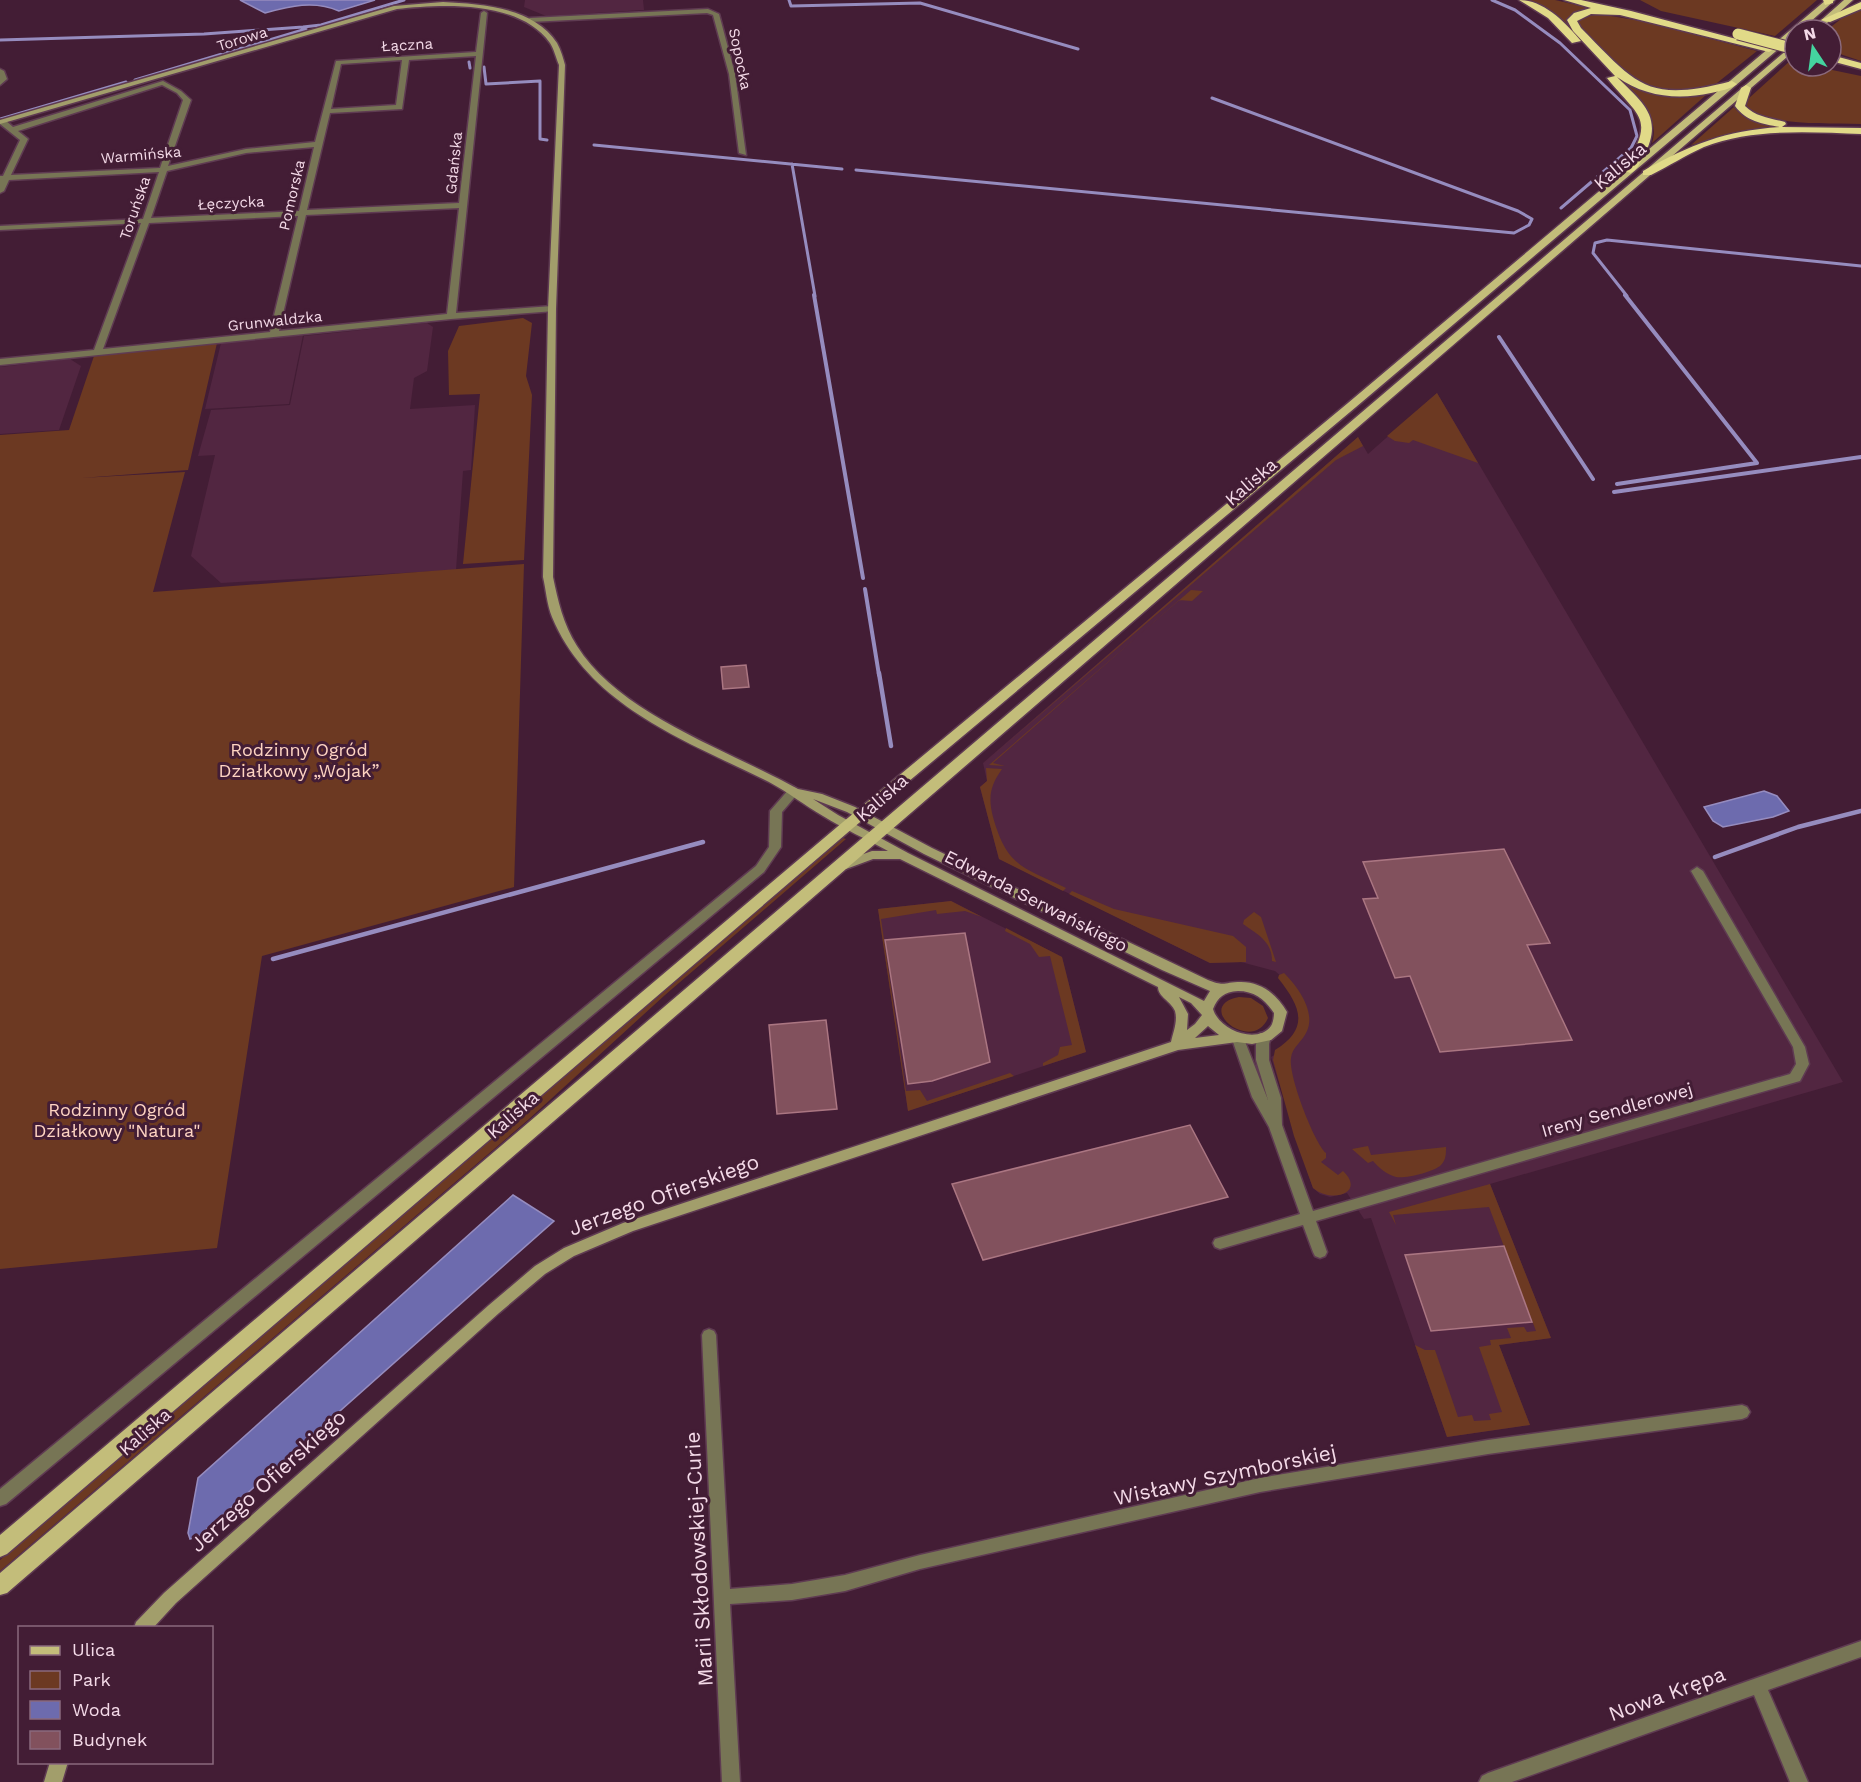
<svg xmlns="http://www.w3.org/2000/svg" width="1861" height="1782" font-family="'Work Sans',sans-serif">
  <style>
    .built { fill: #522641 }
    .green { fill: #6c3922 }
    .water { fill: #6d6bae; stroke: #968cbf; stroke-width: 1.5 }
    .lines { fill: none; stroke-linecap: round; stroke-linejoin: round }
    .stream-far2 { stroke: #968cbf; stroke-width: 3 }
    .stream-far1 { stroke: #968cbf; stroke-width: 4 }
    .stream { stroke: #968cbf; stroke-width: 4.5 }
    .building { fill: #82515d; stroke: #ab7682; stroke-width: 1.5 }
    .street-casing { stroke: #5f3b52; stroke-width: 3 }
    .secondary-casing { stroke: #5f3b52; stroke-width: 3 }
    .primary-casing { stroke: #5f3b52; stroke-width: 3 }
    .highway-casing { stroke: #5f3b52; stroke-width: 3 }
    .street { fill: #777555; fill-rule: evenodd }
    .secondary { fill: #a29e6b; fill-rule: evenodd }
    .primary { fill: #c3bd7a; fill-rule: evenodd }
    .highway { fill: #e1da88; fill-rule: evenodd }
    .highway-bridge-casing { stroke: #5f3b52; stroke-width: 13; stroke-linecap: butt }
    .highway-bridge { stroke: #e1da88; stroke-width: 11 }
    .labels { text-anchor: middle; stroke-width: 6; stroke-linejoin: round; paint-order: stroke }
    .far-street-label { font-size: 15px; fill: #f4dae8; stroke: #431d35 }
    .street-label { font-size: 18px; fill: #f4dae8; stroke: #431d35 }
    .park-label { font-size: 18px; fill: #fed4c2; stroke: #431d35 }
    .near-street-label { font-size: 21px; fill: #f4dae8; stroke: #431d35 }
  </style>
  <rect width="100%" height="100%" fill="#431d35"/>
  <path class="built" d="M525 0H643L644 10 546 16 524 7Z
    M427 323 433 327 427 371 414 378 410 409 475 405 471 470 463 471 456 570 221 583 191 556 215 455 198 456 211 410 290 405 304 336Z
    M303 335 289 404 205 409 221 343Z
    M70 359 81 366 59 430 0 434V367Z
    M1437 393 1843 1082 1490 1184 1551 1338 1499 1345 1530 1425 1447 1437 1371 1218 1364 1219 1347 1193 1330 1197 1320 1194 1313 1188 1308 1174 1271 1057 1287 1048 1305 1026 1290 984 1275 971 1241 962 1210 963 999 859 980 787 987 781 983 763 1358 437 1368 454Z
    M951 901 1062 957 1086 1052 908 1111 878 909Z"/>
  <path class="green" d="M1530 0H1555L1599 10 1576 12 1567 19V26Z
    M1640 0H1817L1775 36 1661 11Z
    M1861 8V61L1831 51V30H1827L1846 15Z
    M1599 14 1647 22 1757 51 1712 87 1674 92 1651 88 1627 76 1579 27 1578 23 1581 18Z
    M1791 60 1795 61V66H1813L1861 76V124C1822 123 1783 126 1747 110L1746 103 1748 99Z
    M1619 78C1647 93 1673 99 1706 95L1652 143C1661 116 1635 96 1619 78Z
    M1734 107C1750 129 1789 126 1813 127L1746 132 1691 145Z
    M523 318 532 323 526 376 532 395 524 560 463 564 480 394 449 395 448 351 459 326Z
    M217 343 188 470 81 478 185 472 153 592 524 564 514 887 262 956 217 1248 0 1269V435L69 430 94 356Z
    M1437 393 1478 463 1413 440 1409 443 1395 441 1387 436Z
    M1358 437 1363 446 1336 460 983 764Z
    M1191 590 1203 591 1192 601 1179 600 993 763 1005 766 989 765Z
    M986 768 1002 769C990 786 988 797 993 817 1007 867 1023 867 1066 888L1063 891 999 859 980 787 987 781Z
    M843 838 846 839 665 995 528 1120 0 1571V1560Z
    M1072 891 1114 909 1233 936 1246 947V962L1210 963 1069 894Z
    M951 901 982 917 965 911 937 914 936 910 881 919 906 1091 920 1090 927 1101 1010 1073 1014 1076 908 1111 878 909Z
    M1254 912 1261 917 1276 962 1272 961C1272 941 1257 934 1243 924L1244 920Z
    M1006 928 1062 957 1086 1052 1043 1066V1063L1058 1055 1060 1047 1072 1045 1050 956 1039 957 1030 944 1005 931Z
    M1284 973C1297 986 1316 1011 1307 1031 1303 1041 1292 1047 1291 1058 1288 1075 1314 1142 1326 1153V1158L1321 1162 1338 1175 1343 1171C1366 1193 1332 1204 1313 1188L1294 1136 1273 1060 1275 1050C1310 1028 1301 1007 1278 978L1279 975Z
    M1239 997 1251 998 1263 1006 1268 1018C1252 1055 1192 1006 1239 997Z
    M1368 1146 1371 1155 1446 1147C1446 1154 1446 1160 1441 1165 1434 1172 1405 1179 1396 1177 1386 1174 1379 1168 1373 1161L1368 1163 1352 1149Z
    M1490 1184 1551 1338 1499 1345 1530 1425 1447 1437 1415 1345 1425 1350H1435L1458 1417 1472 1415 1474 1421 1491 1420 1489 1414 1502 1412 1479 1347 1491 1345 1490 1340 1511 1338 1507 1328 1524 1327 1527 1332 1536 1331 1489 1207 1393 1215 1396 1225 1389 1212Z"/>
  <path class="water" d="M240 0H375L339 11C314 0 290 6 265 13Z
    M1764 791 1777 796 1789 811 1773 817 1723 827 1713 821 1704 807Z
    M513 1195 554 1221 199 1536 190 1539 188 1533 198 1478Z"/>
  <g class="lines">
    <path class="stream-far2" d="M789 0 791 6 920 3 1078 49
      M1492 0 1515 10 1560 43 1630 110 1637 136 1631 148 1561 208
      M0 40 204 34 303 27 321 25 404 0
      M469 62 470 68
      M484 67 486 84 540 81V139L547 140
      M135 80 306 29
      M0 119 126 82
      M594 145 842 169
      M792 164 815 296
      M856 170 1514 233 1529 225 1532 219 1518 211 1212 98
      M1627 296 1593 253 1595 243 1607 240 1861 266"/>
    <path class="stream-far1" d="M814 295 863 578
      M1499 337 1593 479
      M1617 484 1757 463 1625 295
      M1614 492 1861 457
      M865 589 879 675"/>
    <path class="stream" d="M879 673 891 746
      M1715 857 1798 827 1861 811
      M273 959 703 842"/>
  </g>
  <path class="building" d="M746 665 749 687 723 689 721 667Z
    M1504 849 1550 943 1527 945 1572 1040 1440 1052 1410 976 1395 978 1378 936 1363 899 1378 898 1363 862Z
    M965 933 990 1062 932 1081 908 1084 885 940Z
    M826 1020 837 1109 777 1114 769 1025Z
    M1190 1125 1228 1197 983 1260 952 1184Z
    M1504 1246 1532 1322 1431 1331 1405 1255Z"/>
  <g class="lines">
    <defs>
      <path id="street" d="M708 9 719 14 735 74 746 155 739 153 729 74 713 15 707 13 530 22 527 20 530 18Z
        M484 11 487 13 456 313 552 306 555 307V311L451 319 0 365V359L94 350 141 223 0 230V226L143 219 159 172 9 180 4 191 0 193V176H3L20 140 0 124V120H5L13 127 163 81 181 91 191 100 168 166 246 149 315 142 336 61 476 52 481 13ZM476 56 459 203 307 210 330 113 402 109 409 60ZM402 60 396 105 331 109 341 64ZM162 85 177 93 183 100 160 168 11 175 28 139 18 131ZM314 147 299 211 151 218 167 171 246 153ZM459 208 447 314 279 331 306 215ZM298 216 270 332 103 349 149 223Z
        M0 69 4 71 7 79 0 85Z
        M794 787 800 791 782 812 781 847 764 872 6 1504 0 1506V1489L756 866 769 847 770 811 790 788Z
        M1697 867 1703 871 1805 1047 1809 1064 1800 1081 1316 1221 1327 1252 1325 1256 1320 1258 1315 1256 1313 1252 1303 1225 1220 1249 1215 1247 1213 1243 1215 1239 1300 1214 1269 1127 1252 1097 1232 1039 1233 1036H1243L1244 1039 1268 1100 1256 1060V1044L1260 1033H1270L1271 1036 1269 1044V1060L1281 1098 1282 1125 1313 1211 1790 1074 1796 1064 1793 1047 1691 871Z
        M709 1329 714 1331 716 1335 730 1589 792 1584 845 1575 920 1555 1260 1478 1488 1440 1742 1405 1747 1407 1750 1412 1747 1417 1742 1419 1488 1454 1260 1492 920 1569 845 1591 792 1600 730 1604 740 1782H722L702 1335 704 1331Z
        M1861 1641V1657L1768 1690 1808 1782H1790L1754 1695 1512 1782H1479L1482 1776 1488 1773Z"/>
      <path id="secondary" d="M443 2C481 4 534 7 557 43 561 50 563 58 565 65L556 309 553 577C558 601 563 624 577 646 619 714 730 751 798 789L822 794 855 807 932 848 1208 980C1225 987 1224 982 1241 982 1262 982 1277 995 1287 1012L1282 1031 1271 1040 1252 1044 1237 1042 1178 1050 633 1231 574 1256 545 1274 499 1313 176 1603 153 1628H134L136 1622 164 1593 489 1305 535 1266 564 1248 623 1223 1171 1042C1173 1033 1178 1021 1175 1011 1171 1001 1158 997 1158 987L900 859H873L846 869H838L836 866 838 863 872 851H888C866 839 844 829 823 816 804 805 788 792 769 782 689 742 589 707 552 617 547 605 546 590 543 577L548 309 559 65C556 58 554 49 550 43 519 0 443 4 397 9L0 124V120L394 6ZM813 799 847 812 924 854 1162 970 1210 991 1204 1001 908 853 838 815ZM1238 991C1255 991 1265 1000 1274 1013 1274 1017 1273 1023 1271 1026 1257 1045 1219 1030 1213 1009 1218 997 1224 992 1238 991ZM1179 997 1191 1003 1202 1015 1195 1024 1187 1030 1188 1014ZM1208 1026 1219 1035 1195 1038Z
        M50 1762H68L62 1782H44Z"/>
      <path id="primary" d="M1826 0H1835L1801 30H1795V35L1356 407 853 828 7 1554 0 1557V1535L843 822 1348 403Z
        M1844 0H1853L1819 30H1810Z
        M1795 43V50L7 1593 0 1595V1573Z"/>
      <path id="highway" d="M1519 0C1544 0 1566 23 1581 41L1572 43 1548 18Z
        M1564 0H1581L1631 11 1774 49 1769 52 1620 15 1591 14 1577 21 1581 28C1638 86 1647 103 1732 81L1737 84C1731 89 1720 91 1711 93 1678 100 1645 97 1617 77 1643 103 1664 117 1644 156 1640 162 1637 171 1630 173L1624 170C1655 116 1641 120 1607 78L1615 76 1573 31 1567 20 1574 13 1591 8Z
        M1823 0H1833V3L1825 5Z
        M1861 2V9L1830 22 1821 20Z
        M1831 55 1861 63V69L1831 61Z
        M1746 85 1751 88 1745 106C1756 117 1770 118 1785 122L1786 124 1782 127 1861 128V134C1810 132 1753 128 1704 147 1686 155 1669 166 1651 175H1643V171C1692 144 1724 131 1780 127 1762 124 1746 121 1735 106L1741 88Z"/>
    </defs>
    <use href="#street" class="street-casing"/>
    <use href="#secondary" class="secondary-casing"/>
    <use href="#primary" class="primary-casing"/>
    <use href="#highway" class="highway-casing"/>
    <use href="#street" class="street"/>
    <use href="#secondary" class="secondary"/>
    <use href="#primary" class="primary"/>
    <use href="#highway" class="highway"/>
    <defs>
      <path id="highway-bridge" d="M1738 34 1795 49"/>
    </defs>
    <use href="#highway-bridge" class="highway-bridge-casing"/>
    <use href="#highway-bridge" class="highway-bridge"/>
  </g>
  <g class="labels">
    <g class="far-street-label">
      <text transform="translate(242 39) rotate(-17)" y="5">Torowa</text>
      <text transform="translate(407 45) rotate(-3)" y="5">Łączna</text>
      <text transform="translate(740 59) rotate(78)" y="5">Sopocka</text>
      <text transform="translate(141 155) rotate(-5)" y="5">Warmińska</text>
      <text transform="translate(454 163) rotate(-84)" y="5">Gdańska</text>
      <text transform="translate(292 195) rotate(-77)" y="5">Pomorska</text>
      <text transform="translate(231 203) rotate(-3)" y="5">Łęczycka</text>
      <text transform="translate(135 208) rotate(-71)" y="5">Toruńska</text>
      <text transform="translate(275 321) rotate(-6)" y="5">Grunwaldzka</text>
    </g>
    <g class="street-label">
      <text transform="translate(1620 166) rotate(-40)" y="6">Kaliska</text>
      <text transform="translate(1251 482) rotate(-41)" y="6">Kaliska</text>
      <text transform="translate(882 798) rotate(-41)" y="6">Kaliska</text>
      <text transform="translate(1036 901) rotate(27)" y="6">Edwarda Serwańskiego</text>
      <text transform="translate(1617 1110) rotate(-16)" y="6">Ireny Sendlerowej</text>
      <text transform="translate(513 1115) rotate(-41)" y="6">Kaliska</text>
      <text transform="translate(145 1432) rotate(-41)" y="6">Kaliska</text>
    </g>
    <g class="park-label">
      <text x="299" y="756">Rodzinny Ogród<tspan x="299" dy="21">Działkowy „Wojak”</tspan></text>
      <text x="117" y="1116">Rodzinny Ogród<tspan x="117" dy="21">Działkowy "Natura"</tspan></text>
    </g>
    <g class="near-street-label">
      <text transform="translate(664 1195) rotate(-20)" y="7">Jerzego Ofierskiego</text>
      <text transform="translate(1225 1475) rotate(-12)" y="7">Wisławy Szymborskiej</text>
      <text transform="translate(268 1481) rotate(-42)" y="7">Jerzego Ofierskiego</text>
      <text transform="translate(699 1559) rotate(-93)" y="7">Marii Skłodowskiej-Curie</text>
      <text transform="translate(1667 1694) rotate(-20)" y="7">Nowa Krępa</text>
    </g>
  </g>
  <rect x="18" y="1626" width="195" height="138" fill="#431d35" stroke="#8a697d" stroke-width="1.5"/>
  <rect x="30" y="1646" width="30" height="9" fill="#c3bd7a" stroke="#8a697d" stroke-width="1.5"/>
  <text x="72" y="1656" font-size="18" fill="#f4dae8">Ulica</text>
  <rect x="30" y="1671" width="30" height="18" fill="#6c3922" stroke="#8a697d" stroke-width="1.5"/>
  <text x="72" y="1686" font-size="18" fill="#f4dae8">Park</text>
  <rect x="30" y="1701" width="30" height="18" fill="#6d6bae" stroke="#8a697d" stroke-width="1.5"/>
  <text x="72" y="1716" font-size="18" fill="#f4dae8">Woda</text>
  <rect x="30" y="1731" width="30" height="18" fill="#82515d" stroke="#8a697d" stroke-width="1.5"/>
  <text x="72" y="1746" font-size="18" fill="#f4dae8">Budynek</text>
  <g transform="translate(1813 48) rotate(347)"><circle r="28" fill="#431d35" stroke="#8a697d" stroke-width="1.5"/>
  <path d="M0-4.5L10 22L0 15L-10 22Z" fill="#44d49f"/>
  <text y="-9" font-size="16" font-weight="bold" text-anchor="middle" fill="#f4dae8">N</text>
  </g>
</svg>
